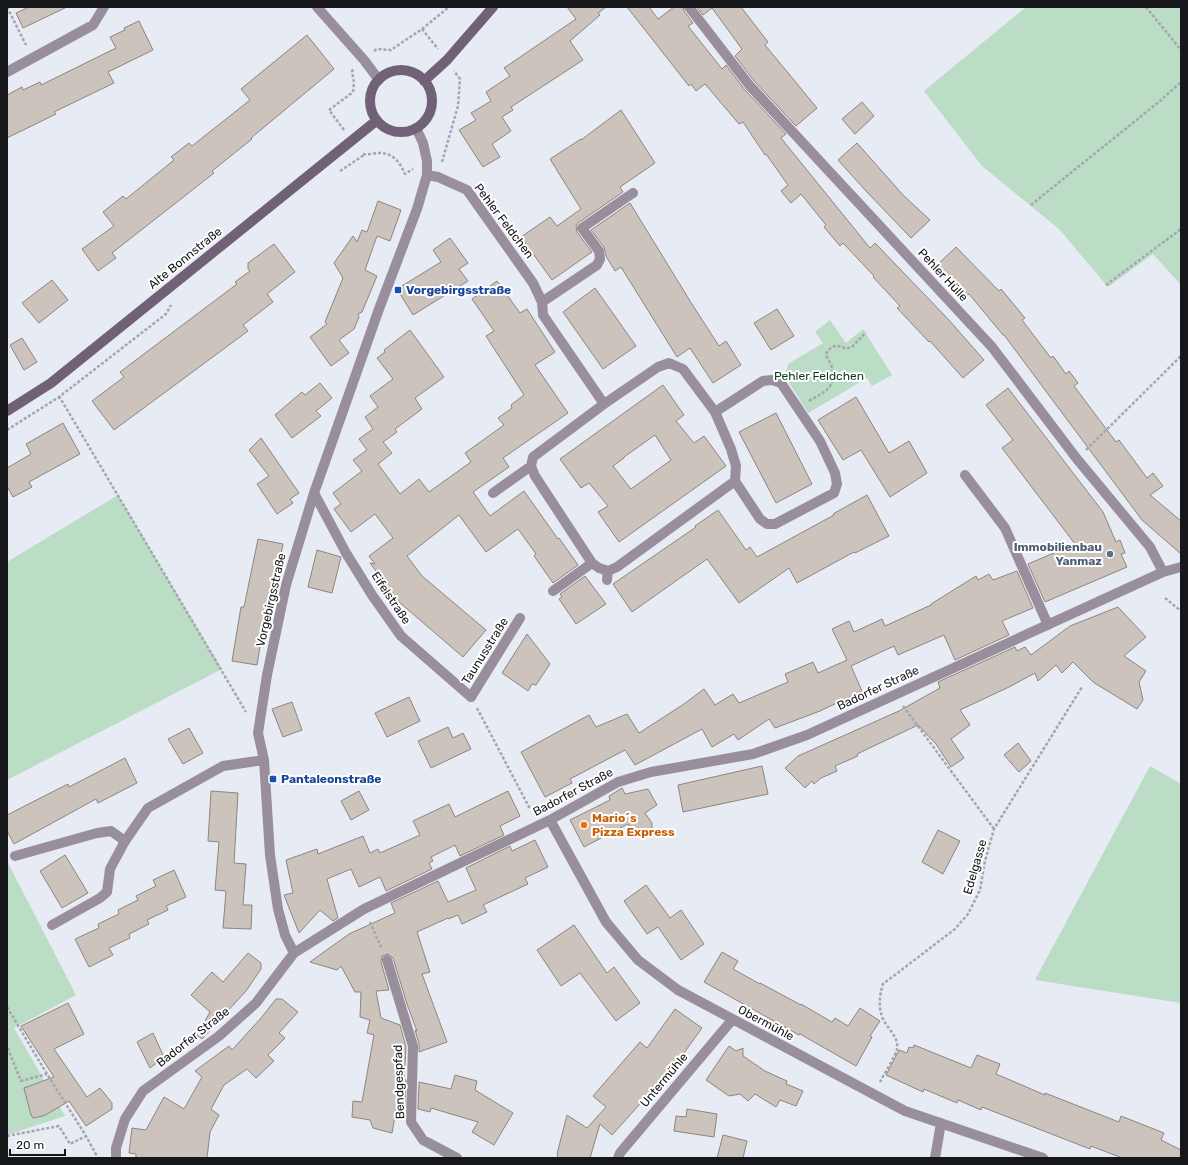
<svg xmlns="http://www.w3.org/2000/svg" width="1188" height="1165" font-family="Rubik,sans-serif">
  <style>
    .green { fill: #bbdcc5 }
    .building { fill: #ccc3bd; stroke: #8d857f; fill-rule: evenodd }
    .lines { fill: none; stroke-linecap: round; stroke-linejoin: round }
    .path { stroke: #a3a6ad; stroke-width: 2.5; stroke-dasharray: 3 2; stroke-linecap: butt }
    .lane { stroke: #988e9c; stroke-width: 10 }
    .street { stroke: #988e9c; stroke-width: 10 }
    .secondary { stroke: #706177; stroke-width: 10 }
    .transit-dot { fill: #1a4fb4; stroke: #fff; stroke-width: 1.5 }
    .service-dot { fill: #5c6f8a; stroke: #fff; stroke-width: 1.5 }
    .food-dot { fill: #e8710a; stroke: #fff; stroke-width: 1.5 }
    .labels { text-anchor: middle; stroke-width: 4; stroke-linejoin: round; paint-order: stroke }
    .street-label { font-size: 12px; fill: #16171a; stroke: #fff }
    .transit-label { font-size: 12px; font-weight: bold; fill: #164399; stroke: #fff; text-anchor: start }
    .park-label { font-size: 12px; fill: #0c3a20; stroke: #fff }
    .service-label { font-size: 12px; font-weight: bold; fill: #4e5e75; stroke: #fff; text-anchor: end }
    .food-label { font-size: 12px; font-weight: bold; fill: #c56008; stroke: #fff; text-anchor: start }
  </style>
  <rect width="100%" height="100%" fill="#e7ebf4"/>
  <path class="green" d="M1026 7H1181V285L1153 254 1108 287 1059 229 982 166 924 91Z
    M830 320 846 343 863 329 892 375 872 386 867 378 808 413 785 376 788 364 823 343 815 332Z
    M118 495 222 669 7 780V562Z
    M1150 766 1181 784V1003L1035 980Z
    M7 861 76 995 14 1028 65 1116 7 1135Z"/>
  <path class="building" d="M29 7H67L23 28 16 13Z
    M567 7H606L598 13 600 15 570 41 583 60 511 107 513 110 502 117 511 131 492 144 500 157 483 167 459 130 476 120 471 113 491 101 486 92 510 76 504 68 576 19Z
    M627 7H649L658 19 674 7H683L684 11 693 23 688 26 722 69 726 65 745 90 786 134 781 138 870 248 875 243 948 319 984 360 963 378 930 341 929 342 897 308 900 306 873 277 874 276 843 243 840 246 824 227 826 225 801 194 791 203 781 191 788 185 766 154 765 155 743 122 739 124 705 84 696 91 691 84 689 86Z
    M697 7H741L768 42 765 45 817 108 796 126 755 82 735 56 742 49 712 8 703 15Z
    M139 21 153 50 108 72 114 83 54 112 56 114 7 138V95L22 87 23 90 40 82 41 85 116 48 110 37 125 30 124 28Z
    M307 35 334 69 251 138 252 139 212 171 214 173 112 253 116 258 98 271 82 249 114 226 103 212 123 196 126 199 174 160 171 157 189 143 192 146 250 100 241 89Z
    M862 102 874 116 855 134 842 119Z
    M621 110 655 163 620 187 623 192 578 223 576 226 577 232 592 252 552 280 521 237 550 217 557 226 581 209 550 159 581 139V140Z
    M857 143 903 195 930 220 911 238 866 191 838 160Z
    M378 201 401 210 390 241 377 236 365 270 377 276 362 312 358 314 359 317 354 329 339 340 349 353 331 366 310 337 327 324 325 322 343 278 334 263 353 236 357 242 362 230 367 232Z
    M630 203 690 301 719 346 726 341 741 365 713 383 690 348 677 357 621 267 615 271 606 256 604 247 591 230Z
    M450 238 468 263 459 269 468 281 413 315 397 289 441 262 433 250Z
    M274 244 295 272 267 294 273 302 243 325 248 331 114 430 92 401 124 377 120 372 237 284 235 282 250 271 248 269V263Z
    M956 247 999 291 1001 289 1025 318 1022 320 1051 358 1053 356 1066 374 1069 371 1078 383 1074 386 1116 442 1119 440 1147 478 1153 473 1163 486 1150 495 1181 521V554L1142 520 1004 335H1003L969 294 966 297 937 265Z
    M52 280 68 300 39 323 22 303Z
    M497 281 520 313 527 309 555 352 535 365 568 413 503 458 509 467 473 492 490 516 524 491 558 539 559 538 578 565 553 583 534 556 536 554 518 529 486 552 459 515 407 556 422 576 486 630 463 657 399 602 370 563 375 564 369 556 393 538 375 514 351 532 334 509 341 504 333 493 362 471 353 460 367 450 359 439 373 429 365 417 378 407 370 396 393 379 377 358 385 352 384 350 410 330 444 377 415 398 422 409 395 429 397 432 383 442 392 453 378 464 400 494 419 479 429 492 471 462 465 453 504 425 498 418 512 408 511 405 524 395 486 336 494 331 472 299Z
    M595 288 636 346 603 369 563 312Z
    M777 309 794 336 771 350 754 323Z
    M22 338 37 362 24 370 10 345Z
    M320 383 332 398 316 411 321 416 292 438 275 415 302 392 305 395Z
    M663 385 684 415 676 421 694 443 704 436 726 466 619 542 598 512 608 506 589 483 581 488 560 459ZM655 435 671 460 631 489 613 466 624 458V457Z
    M1008 388 1103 512 1116 542 1120 540 1125 553 1121 554 1127 567 1045 602 1028 564 1075 544 1002 448 1013 440 986 405Z
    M856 397 889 453 909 441 927 473 890 497 861 450 843 460 818 420Z
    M776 413 812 484 776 503 739 432Z
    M63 423 80 454 29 482 32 487 13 497 7 486V468L31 454 26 444Z
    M261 438 299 493 290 499 293 503 277 514 257 484 269 476 249 450Z
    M867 495 889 536 855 553 854 552 797 583 789 568 739 603 707 559 632 612 613 584 696 527 695 526 718 510 746 550 750 547 757 557 834 515 833 514Z
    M258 539 283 544 273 593 269 592 257 665 232 661 241 607H244Z
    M317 550 341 557 332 593 308 587Z
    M1017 571 1033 608 1002 621 1009 635 955 660 944 635 898 655 894 646 851 666 862 691 820 711 775 728 769 719 738 740 734 734 712 747 702 729 635 765 625 750 570 779 572 783 545 797 521 752 589 715 596 727 627 714 639 733 684 704 704 689 715 705 733 694 739 703 788 682 785 674 813 662 818 673 847 660 832 629 849 621 854 632 882 619 885 626 931 605V604L976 576 978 580 989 574 993 580Z
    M585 576 606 604 576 624 559 599 562 597 560 594Z
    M1118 607 1146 637 1124 656 1146 671 1139 682 1143 700 1137 709 1093 682 1073 662 1062 673 1056 665 1038 681 1035 673 1009 687 960 710 970 725 951 739 964 758 951 767 936 744 918 725 857 754 858 756 835 766 837 771 821 778 814 784 812 781 805 788 785 768 798 756 899 711 940 688 938 682 1015 647 1017 651 1025 647 1031 655 1070 626Z
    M527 634 550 664 536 685 532 684 528 691 502 673Z
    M409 697 420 721 387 737 375 713Z
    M292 702 302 730 283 737 272 709Z
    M448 727 453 738 463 733 471 749 431 768 418 741Z
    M189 728 203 753 183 764 168 739Z
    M1018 743 1031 761 1019 772 1004 755Z
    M125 758 137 783 98 803 96 799 14 844 7 831V815L68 784 69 787Z
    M762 766 768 794 683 812 678 785Z
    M622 788 625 794 648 789 657 805 645 813 652 823V829L636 836 628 824 584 847 570 820 610 800 609 796Z
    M211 791 238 793 234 863 246 864 243 905H252L251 929 223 928 226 891 215 890 219 842 208 841Z
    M359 791 369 810 351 820 341 801Z
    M508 791 520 816 500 826 504 835 460 856 455 845 431 857 433 861 429 863 432 869 386 891 380 877 359 887 351 869 327 879 338 918 333 921 320 910 299 933 284 895 293 893 286 860 317 849 318 854 363 836 370 853 378 849 380 853 420 835 413 821 449 804 455 817Z
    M938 830 960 841 943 874 922 862Z
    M535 840 548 867 525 878 528 884 483 905 487 912 462 924 458 915 448 919V918L417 932 430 972 422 974 447 1042 419 1052V1044L415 1030 417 1031 407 1004 393 958 388 954 382 956 381 962 389 990 376 991 381 1018 400 1025 406 1047 404 1079 406 1080 405 1106 397 1104 392 1133 373 1128 370 1120 352 1117 353 1101 362 1102 374 1035 367 1033 370 1020 360 1017 361 992H355L341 966 337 970 310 962 349 934 395 913 391 903 438 881 448 902 476 890 466 868 510 846 512 851Z
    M65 855 88 893 62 908 40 871Z
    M174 870 186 897 166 906 168 910 147 920 149 924 129 934 130 938 109 948 113 955 89 967 75 939 99 928 98 924 119 914 118 910 138 900 136 896 156 886 153 880Z
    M646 885 670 918 681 910 704 944 681 960 658 927 647 934 624 901Z
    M574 925 607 973 614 967 640 1003 616 1021 580 973 561 986 537 950Z
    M722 952 738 961 733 969 760 984V983L801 1005V1004L832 1022 835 1018 848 1026 860 1008 880 1021 870 1036 872 1037 856 1066 800 1034 799 1035 704 982Z
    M248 953 261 963V969L246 991 202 1039 197 1035 210 1012 191 995 212 972 223 982Z
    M276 999H282L298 1012 279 1033 285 1038 268 1055 274 1061 256 1078 247 1069 224 1085 211 1109 219 1115 210 1132 207 1158H136V1154L129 1153 132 1128 146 1130 164 1097 184 1109 202 1077 195 1071 229 1046 232 1050 261 1018Z
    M68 1003 84 1034 54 1049 87 1097 100 1088 112 1103V1109L86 1126 69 1101 49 1113 43 1116 33 1118 31 1115 24 1088 54 1077 21 1026Z
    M675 1009 702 1028 676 1064 612 1135 600 1124 590 1158H557L558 1154H557L567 1115 587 1128 606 1107 593 1096 640 1042 647 1048Z
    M153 1033 164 1057 150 1068 137 1042Z
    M914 1045 971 1068 977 1055 1000 1064 996 1074 1045 1095V1093L1119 1122 1121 1116 1164 1133 1161 1140 1181 1150V1158H1122L1091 1146 1090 1149 982 1107 981 1110 958 1100 957 1103 924 1089 923 1092 886 1075 899 1050 907 1053 909 1047 913 1048Z
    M729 1046 736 1051 743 1048V1056L765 1071 787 1081 786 1084 803 1091 796 1106 780 1100 776 1107 755 1094 748 1101 740 1094 729 1096 706 1080Z
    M455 1075 477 1081 475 1090 513 1113 494 1145 472 1132 478 1122 431 1108 430 1112 418 1109 419 1082 451 1089Z
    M687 1109 717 1114 714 1137 674 1131 676 1116 686 1117Z
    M723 1135 747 1141 743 1158H717Z"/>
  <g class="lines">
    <path class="path" d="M7 7 26 45
      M1146 7 1181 50
      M422 29 438 49
      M374 51 377 49 391 50 422 29 449 7
      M344 130 329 110 353 92 354 83 352 71 354 69
      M363 154C368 155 374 153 379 153 393 153 400 162 405 174L413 169
      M442 162 458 106 460 79 454 71
      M340 171 364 155
      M1031 205 1160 101 1181 82
      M1106 285 1181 229
      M59 396 246 712
      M809 401C824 392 837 388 832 368 831 363 827 359 826 354 831 345 837 344 846 349L853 346 866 332
      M7 430 59 397 166 314 171 305
      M1086 450 1181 356
      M1165 598 1181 611
      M903 706 994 829
      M477 708 529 807 536 811
      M370 922 382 949
      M7 1007 47 1074 86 1136 98 1158
      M7 1049H8L21 1081 47 1074
      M880 1082C884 1074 895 1057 897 1049 899 1038 889 1030 884 1021 878 1009 879 997 883 984L955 929 968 914 980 890 985 861 994 829 1082 687
      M7 1136 59 1126 70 1144 86 1136
      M7 1153 8 1158"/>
    <path class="lane" d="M965 475 1005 528 1048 625
      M471 697 520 618
      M15 856 97 833 111 831 125 841 110 869 107 892 100 898 52 925"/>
    <path class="street" d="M317 7 364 60 379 80
      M689 7 750 86 992 347 1077 459 1150 547 1163 572
      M7 72 93 25 104 7
      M427 175 438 177 467 190 533 283 542 302 543 315 604 404 533 457 531 466 535 476 592 563 599 568 608 571 607 580
      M542 302 597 265 600 259 599 251 582 228 633 193
      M604 404 658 367 669 363 683 369 715 412 731 449 736 466 735 481 617 567 608 571
      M715 412 763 381 772 380 781 383 820 441 835 473 837 484 834 493 775 524H767L760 519 735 481
      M314 493 346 553 372 595 401 636 471 697
      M493 493 531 466
      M553 591 592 563
      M550 820 606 922 638 960 678 990 905 1111 1043 1158
      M125 841 148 808 223 766 264 760
      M294 953 285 935 278 909 270 855 264 760 258 733 267 675 286 585 314 493 379 309 417 209 427 175V161L423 143 416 128
      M387 960 413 1046 411 1122 423 1140 457 1158
      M116 1158V1148L125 1119 143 1091 219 1036 256 1003 294 953 364 909 550 820 618 782 651 772 753 754 807 735 1163 572 1181 567
      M618 1158 620 1153 732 1020
      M935 1158 941 1123"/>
    <path class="secondary" d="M370 101a31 31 0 1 1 62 0a31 31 0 1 1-62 0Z
      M424 81 447 60 493 7
      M7 411 51 383 376 121"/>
  </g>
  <g class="transit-dot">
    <rect x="394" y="286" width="8" height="8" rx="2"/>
    <rect x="269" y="775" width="8" height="8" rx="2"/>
  </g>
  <circle class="service-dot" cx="1110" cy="554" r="4"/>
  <circle class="food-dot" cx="584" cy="825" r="4"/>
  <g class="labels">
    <g class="street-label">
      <text transform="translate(504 221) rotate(53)" y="4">Pehler Feldchen</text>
      <text transform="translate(185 258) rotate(-39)" y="4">Alte Bonnstraße</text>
      <text transform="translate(943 275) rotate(47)" y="4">Pehler Hülle</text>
      <text transform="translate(391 598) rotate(56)" y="4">Eifelstraße</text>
      <text transform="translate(271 600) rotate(-77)" y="4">Vorgebirgsstraße</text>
      <text transform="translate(485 651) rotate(-58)" y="4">Taunusstraße</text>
      <text transform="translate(878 688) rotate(-25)" y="4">Badorfer Straße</text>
      <text transform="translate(573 792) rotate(-28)" y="4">Badorfer Straße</text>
      <text transform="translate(975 867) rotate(-74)" y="4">Edelgasse</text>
      <text transform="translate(766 1023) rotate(28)" y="4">Obermühle</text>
      <text transform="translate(193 1037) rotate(-38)" y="4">Badorfer Straße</text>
      <text transform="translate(664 1080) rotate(-50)" y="4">Untermühle</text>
      <text transform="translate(399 1082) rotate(-92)" y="4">Bendgespfad</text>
    </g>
    <g class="transit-label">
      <text x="406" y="294">Vorgebirgsstraße</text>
      <text x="281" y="783">Pantaleonstraße</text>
    </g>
    <g class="park-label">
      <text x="819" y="380">Pehler Feldchen</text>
    </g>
    <g class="service-label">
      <text x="1102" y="551">Immobilienbau<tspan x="1102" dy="14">Yanmaz</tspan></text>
    </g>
    <g class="food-label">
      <text x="592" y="822">Mario´s<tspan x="592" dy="14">Pizza Express</tspan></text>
    </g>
  </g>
  <rect width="1188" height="1165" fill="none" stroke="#16171a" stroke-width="16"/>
  <path d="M10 1149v6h55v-6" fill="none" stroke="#16171a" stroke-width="2"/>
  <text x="16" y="1149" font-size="12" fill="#16171a" stroke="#ffffff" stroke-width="3" paint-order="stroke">20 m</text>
</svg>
